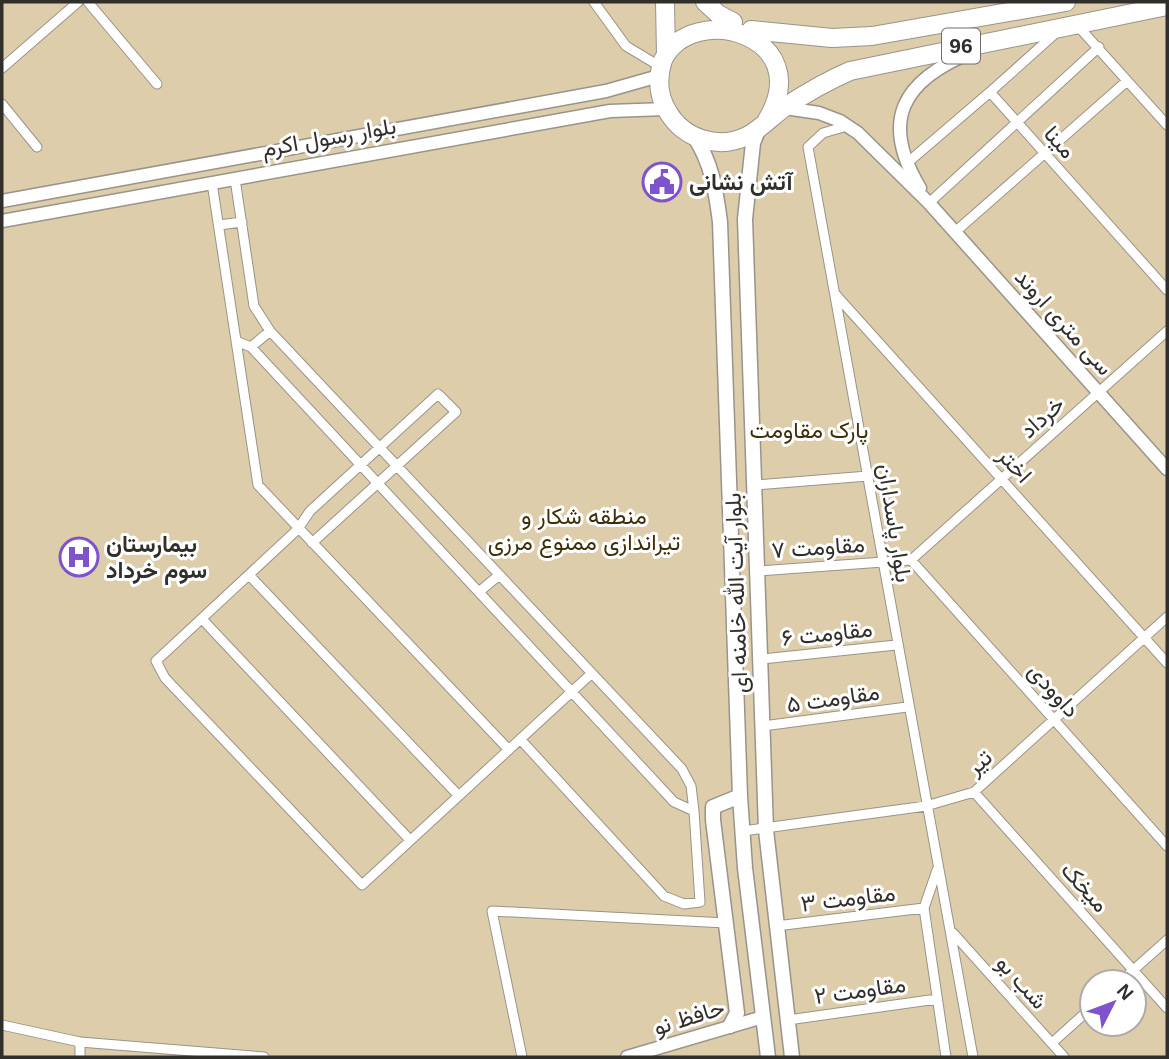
<svg xmlns="http://www.w3.org/2000/svg" width="1169" height="1059" font-family="Helvetica,Vazirmatn,sans-serif">
  <style>
    .green { fill: #ddcdab; fill-rule: evenodd }
    .lines { fill: none; stroke-linecap: round; stroke-linejoin: round }
    .street-casing { stroke: #99948a; stroke-width: 11 }
    .secondary-casing { stroke: #99948a; stroke-width: 15 }
    .primary-casing { stroke: #99948a; stroke-width: 17 }
    .highway-casing { stroke: #99948a; stroke-width: 20 }
    .street { stroke: #fff; stroke-width: 9 }
    .secondary { stroke: #fff; stroke-width: 12 }
    .primary { stroke: #fff; stroke-width: 14 }
    .highway { stroke: #fff; stroke-width: 18 }
    .labels { text-anchor: middle; stroke-width: 6; stroke-linejoin: round; paint-order: stroke }
    .shield { fill: #fff; stroke: #6f6d6b; stroke-width: 2 }
    .shield-label { font-size: 21px; font-weight: bold; fill: #312f2b }
    .street-label { font-size: 23px; fill: #312f2b; stroke: #fff }
    .poi-label { font-size: 23px; font-weight: bold; fill: #312f2b; stroke: #fff; text-anchor: start }
    .park-label { font-size: 23px; fill: #3e2f09; stroke: #fff }
  </style>
  <rect width="100%" height="100%" fill="#f4efe4"/>
  <path class="green" d="M2 2H1167V1057H2ZM1092 982H1134V1024H1092Z"/>
  <g class="lines">
    <defs>
      <path id="street" d="M88 2 157 84
        M594 2 626 46 661 67
        M1077 25 1167 125
        M1057 32 990 92 1167 290
        M2 68 78 2
        M2 104 37 147
        M847 126 823 133 808 147 973 1057
        M906 164 990 92
        M235 179 254 306 270 331 682 769 691 786 694 811 674 802 251 347 236 341
        M212 183 258 485 509 750
        M929 203 1099 47
        M219 225 242 222
        M955 232 1127 81
        M835 294 1167 663
        M251 347 270 331
        M755 485 868 476
        M312 543 456 412 438 394 310 511 298 529 156 661 165 678 362 885 591 674
        M911 560 1167 846
        M911 560 1167 331
        M758 571 911 560
        M249 575 458 795
        M480 591 498 576
        M202 619 409 839
        M762 659 896 645
        M763 726 907 707
        M520 739 664 896 684 904 700 902 694 811
        M974 792 1167 1008
        M743 831 926 806 974 792 1167 617
        M937 870 924 908 946 1057
        M776 926 924 908
        M953 933 1064 1057
        M1120 982 1167 940
        M788 1020 937 999
        M2 1025 80 1042
        M1052 1043 1092 1007
        M80 1057V1042L264 1057
        M522 1057 492 911 726 923"/>
      <path id="secondary" d="M785 108 819 113 840 121 858 133 929 203 1167 469
        M920 188C879 120 903 80 972 52
        M2 201 606 91 659 76
        M2 221 610 111 666 109
        M627 1057 763 1017"/>
      <path id="primary" d="M759 128 753 143 745 219 766 830 792 1057
        M694 136C712 163 716 191 720 222L740 796 745 868 768 1057
        M730 1026 737 1013 713 820V807L740 796"/>
      <path id="highway" d="M665 2 666 54
        M705 2 718 14 733 22
        M751 30 832 38 872 36 1066 2
        M767 120C818 35 692 0 663 60 657 78 658 96 668 112 684 139 718 150 747 136 761 129 772 116 785 107 806 93 827 81 850 71L1167 6"/>
    </defs>
    <use href="#street" class="street-casing"/>
    <use href="#secondary" class="secondary-casing"/>
    <use href="#primary" class="primary-casing"/>
    <use href="#highway" class="highway-casing"/>
    <use href="#street" class="street"/>
    <use href="#secondary" class="secondary"/>
    <use href="#primary" class="primary"/>
    <use href="#highway" class="highway"/>
  </g>
  <defs>
    <symbol id="civic-ring" viewBox="-11 -11 22 22"><circle r="9.5" fill="#fff" stroke="#7e53cc" stroke-width="1.5"/><path d="M-.6-6.5H3V-4.5H.6V-3L4-1V1h2V6H-6V1h2V-1L-.6-3ZM-1.2 2.5V6h2.4V2.5Z" fill="#7e53cc"/></symbol>
    <symbol id="hospital-ring" viewBox="-11 -11 22 22"><circle r="9.5" fill="#fff" stroke="#7e53cc" stroke-width="1.5"/><path d="M-5-5h3v3.5h4V-5h3V5h-3V1.5h-4V5h-3Z" fill="#7e53cc"/></symbol>
  </defs>
  <g fill-rule="evenodd">
    <use href="#civic-ring" x="640" y="160" width="44" height="44"/>
    <use href="#hospital-ring" x="57" y="535" width="44" height="44"/>
  </g>
  <g class="labels">
    <rect class="shield" x="942" y="28.5" width="38" height="35" rx="5"/>
    <g class="shield-label">
      <text x="961" y="53">96</text>
    </g>
    <g class="street-label">
      <text transform="translate(329 137) rotate(-10)" y="8">بلوار رسول اکرم</text>
      <text transform="translate(1060 142) rotate(48)" y="8">مینا</text>
      <text transform="translate(1064 322) rotate(48)" y="8">سی متری اروند</text>
      <text transform="translate(1042 417) rotate(-42)" y="8">خرداد</text>
      <text transform="translate(1015 465) rotate(48)" y="8">اختر</text>
      <text transform="translate(895 523) rotate(81)" y="8">بلوار پاسداران</text>
      <text transform="translate(818 547) rotate(-4)" y="8">مقاومت ۷</text>
      <text transform="translate(736 593) rotate(-92)" y="8">بلوار آیت الله خامنه ای</text>
      <text transform="translate(827 633) rotate(-6)" y="8">مقاومت ۶</text>
      <text transform="translate(1054 690) rotate(48)" y="8">داوودی</text>
      <text transform="translate(833 698) rotate(-8)" y="8">مقاومت ۵</text>
      <text transform="translate(979 762) rotate(-42)" y="8">تیر</text>
      <text transform="translate(1085 887) rotate(48)" y="8">میخک</text>
      <text transform="translate(848 898) rotate(-7)" y="8">مقاومت ۳</text>
      <text transform="translate(1022 982) rotate(48)" y="8">شب بو</text>
      <text transform="translate(860 990) rotate(-8)" y="8">مقاومت ۲</text>
      <text transform="translate(689 1017) rotate(-17)" y="8">حافظ نو</text>
    </g>
    <g class="poi-label">
      <text x="689" y="190">آتش نشانی</text>
      <text x="106" y="552">بیمارستان<tspan x="106" dy="26">سوم خرداد</tspan></text>
    </g>
    <g class="park-label">
      <text x="809" y="438">پارک مقاومت</text>
      <text x="584" y="524">منطقه شکار و<tspan x="584" dy="26">تیراندازی ممنوع مرزی</tspan></text>
    </g>
  </g>
  <rect width="1169" height="1059" fill="none" stroke="#312f2b" stroke-width="7"/>
  <g transform="translate(1113 1003) rotate(48)"><circle r="33" fill="#ffffff" stroke="#adacaa" stroke-width="2"/>
  <path d="M0-5L12 26L0 18L-12 26Z" fill="#7e53cc"/>
  <text y="-10" font-size="19" font-weight="bold" text-anchor="middle" fill="#312f2b">N</text>
  </g>
</svg>
